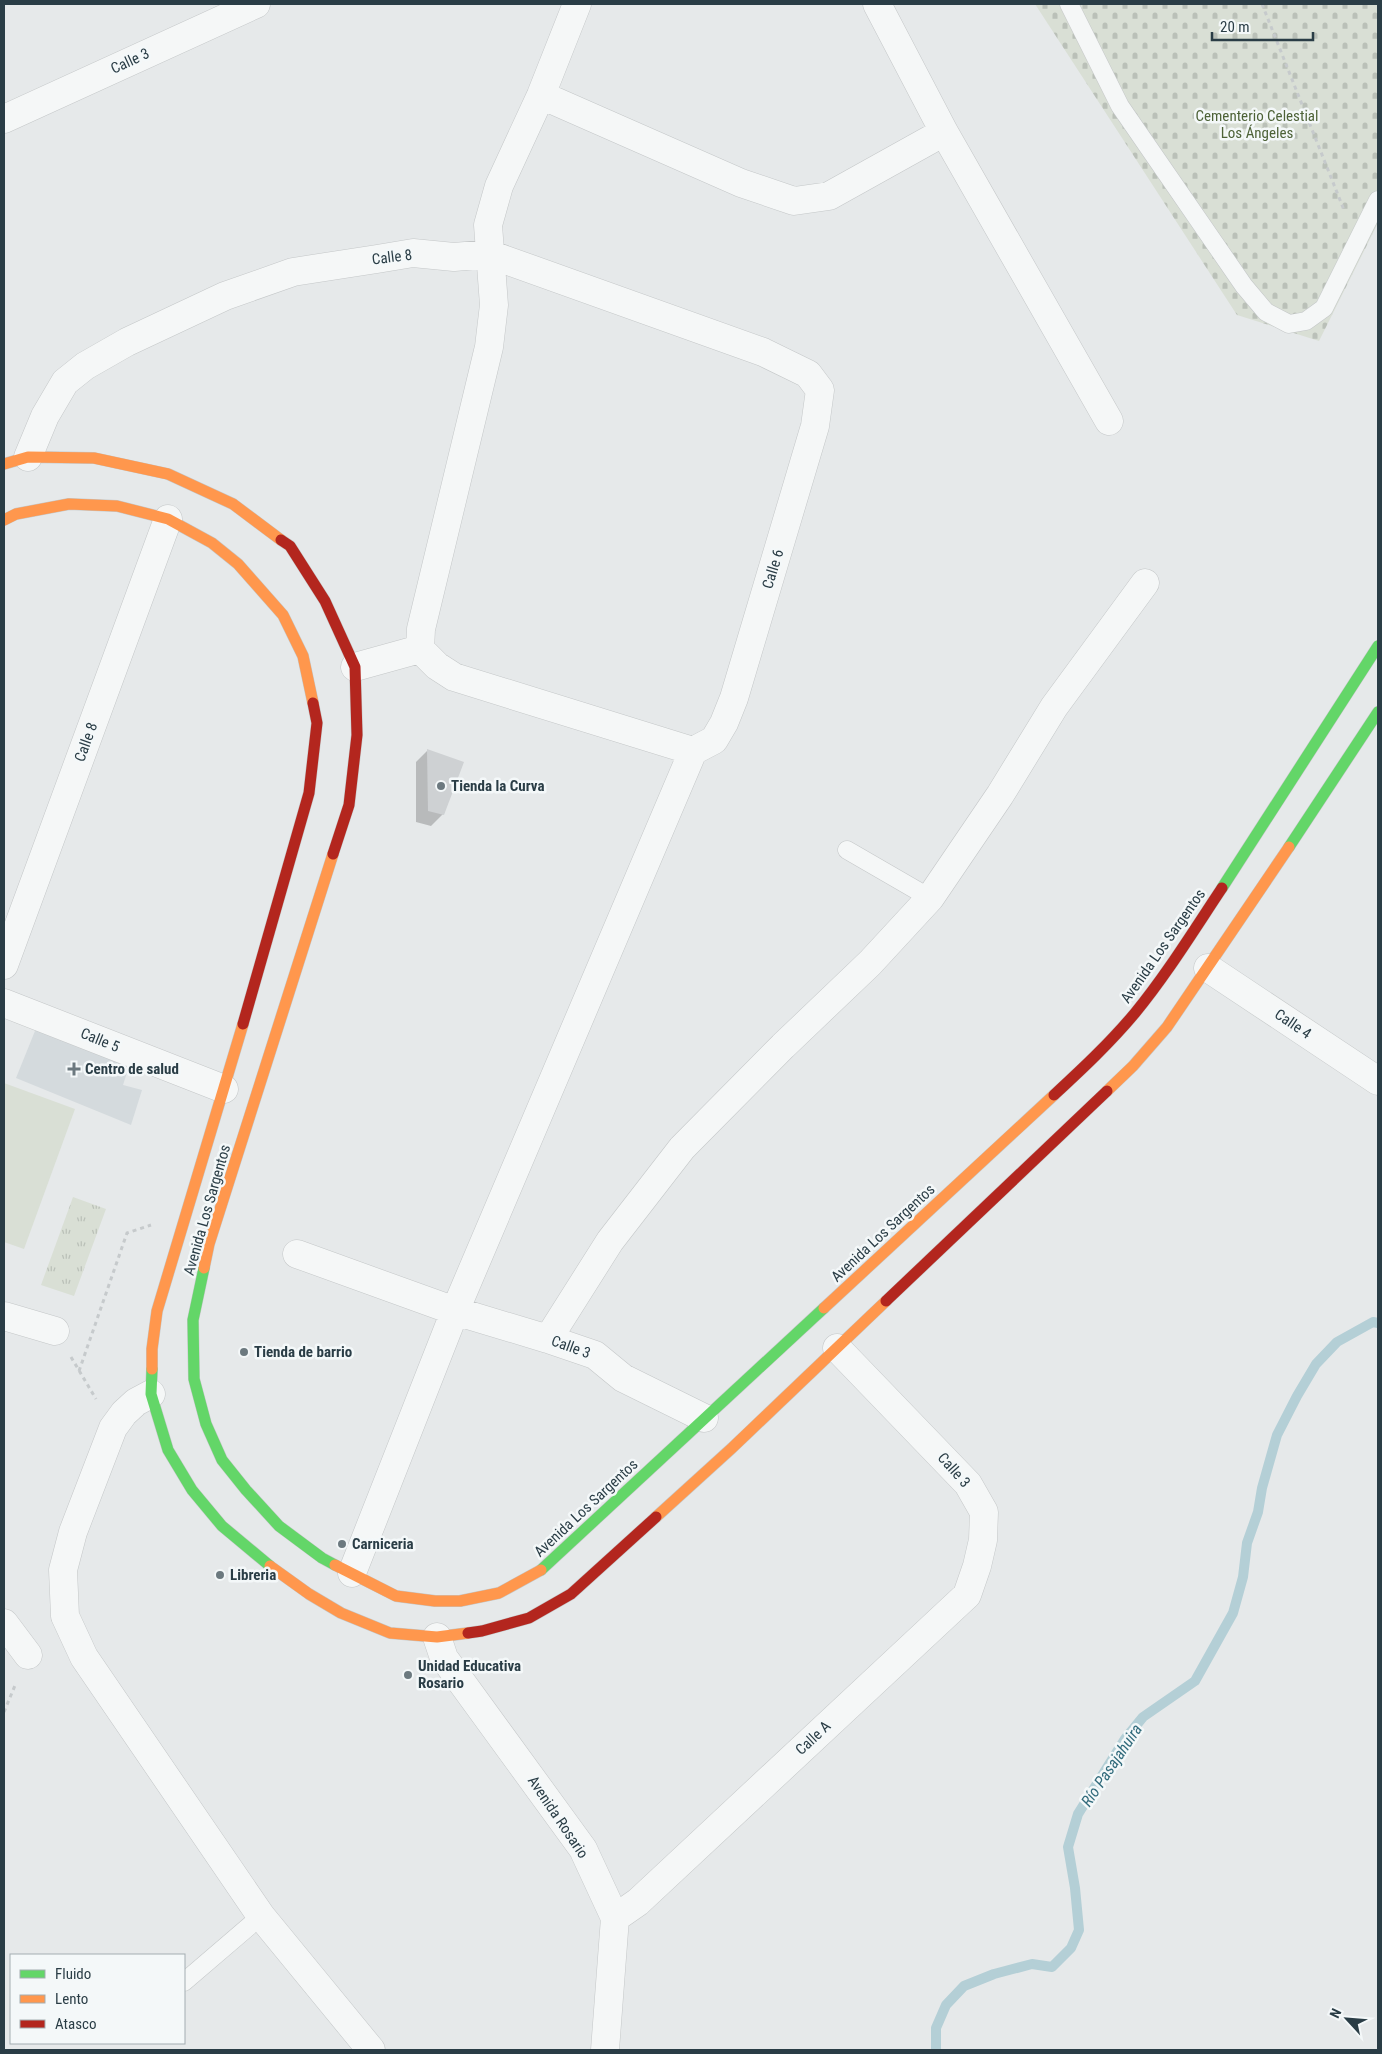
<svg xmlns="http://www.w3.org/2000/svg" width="1382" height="2054" font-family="'Roboto Condensed',sans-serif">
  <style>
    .built { fill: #d4dadd }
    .cemetery { fill: url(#cemetery-stones) }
    .park { fill: url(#park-tufts) }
    .pitch { fill: #d9dfd5 }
    .shadow { fill: #0003 }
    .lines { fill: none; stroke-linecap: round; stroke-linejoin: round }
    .stream { stroke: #b4cfd6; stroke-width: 10 }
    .building { fill: #ced1d3 }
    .lane-casing { stroke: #c4c7c8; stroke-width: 19 }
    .street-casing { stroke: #c4c7c8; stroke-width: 29 }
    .fast-casing { stroke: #c4c7c8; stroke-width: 12 }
    .slow-casing { stroke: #c4c7c8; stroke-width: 12 }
    .jam-casing { stroke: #c4c7c8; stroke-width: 12 }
    .path { stroke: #c6cacc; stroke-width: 3; stroke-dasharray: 4 4; stroke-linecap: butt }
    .lane { stroke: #f5f7f7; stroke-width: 18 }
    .street { stroke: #f5f7f7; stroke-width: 28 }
    .fast { stroke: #63d668; stroke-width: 11 }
    .slow { stroke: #ff974d; stroke-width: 11 }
    .jam { stroke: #b3261e; stroke-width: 11 }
    .poi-dot { fill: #6c797f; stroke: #f4f8f9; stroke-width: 2 }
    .labels { text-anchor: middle; stroke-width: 5; stroke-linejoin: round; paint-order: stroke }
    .street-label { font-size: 15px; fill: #2a3d46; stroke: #f4f8f9 }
    .park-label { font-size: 15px; fill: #4d6237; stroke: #f4f8f9 }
    .poi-label { font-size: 15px; font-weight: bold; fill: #2a3d46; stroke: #f4f8f9; text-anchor: start }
    .water-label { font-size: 16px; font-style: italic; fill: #326b7c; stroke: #f4f8f9 }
  </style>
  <defs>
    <pattern id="cemetery-stones" width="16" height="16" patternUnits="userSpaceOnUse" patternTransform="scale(1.25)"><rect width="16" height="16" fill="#d9dfd5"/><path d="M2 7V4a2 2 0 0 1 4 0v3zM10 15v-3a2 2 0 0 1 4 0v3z" fill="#bac0b8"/></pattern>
    <pattern id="park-tufts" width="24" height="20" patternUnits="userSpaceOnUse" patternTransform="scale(1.25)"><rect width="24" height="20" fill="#d9dfd5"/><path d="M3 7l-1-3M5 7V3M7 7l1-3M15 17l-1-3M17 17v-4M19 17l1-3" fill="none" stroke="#bac0b8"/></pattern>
  </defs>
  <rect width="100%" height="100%" fill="#e6e9ea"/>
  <path class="built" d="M37 1026 131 1060 123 1085 142 1090 131 1125 16 1078Z"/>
  <path class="cemetery" d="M1035 4H1378V223L1319 341 1237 315Z"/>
  <path class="park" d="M73 1197 106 1209 74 1296 41 1285Z"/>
  <path class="pitch" d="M4 1083 75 1109 24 1249 4 1242Z"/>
  <path class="shadow" d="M428 750 443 814 431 826 416 822V762Z"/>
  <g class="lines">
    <path class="stream" d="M936 2050V2028L946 2005 964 1986 994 1974 1032 1964 1052 1967 1071 1948 1079 1930 1075 1888 1068 1847 1078 1814 1125 1739 1143 1717 1195 1681 1233 1613 1243 1577 1247 1543 1258 1512 1262 1488 1277 1435 1297 1396 1316 1364 1337 1342 1373 1322 1378 1323"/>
  </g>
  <path class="building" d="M427 749 464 762 444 815 428 811Z"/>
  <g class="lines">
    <defs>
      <path id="lane" d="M1069 4 1120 106 1244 286 1266 312 1289 324 1306 321 1324 308 1378 200
        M847 850 930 898
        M184 1982 261 1916"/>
      <path id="street" d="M577 4 541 95 499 186 488 225 494 305 489 347 421 629 420 649 437 666 454 677 693 751
        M877 4 944 132 1109 421
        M541 95 741 183 794 201 829 196 944 132
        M4 119 256 4
        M28 457 45 416 65 382 85 366 127 342 225 296 293 272 377 259 413 253 454 257 489 254 763 352 808 374 820 390 815 426 734 698 724 723 714 740 693 751
        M355 667 420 649
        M4 965 168 519
        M1208 968 1378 1081
        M4 1003 224 1089
        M297 1254 455 1311 548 1339 595 1355 623 1378 704 1418
        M4 1316 55 1331
        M548 1339 610 1241 682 1148 783 1046 870 963 930 898 1000 795 1054 707 1145 583
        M151 1394 136 1402 124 1413 113 1428 73 1532 63 1570 65 1616 84 1657 261 1916 371 2050
        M352 1573 455 1311 693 751
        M4 1623 28 1655
        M437 1637 444 1658 583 1849 615 1918 605 2050
        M615 1918 638 1902 967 1595 977 1566 983 1540 984 1512 968 1484 837 1348"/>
      <path id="fast" d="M1289 847 1378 712
        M1222 888 1378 646
        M204 1268 193 1320 194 1379 206 1424 222 1460 246 1490 279 1526 322 1558 335 1565
        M152 1369 151 1394 168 1450 192 1490 222 1526 270 1566
        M541 1570 824 1308"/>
      <path id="slow" d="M4 464 28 457 94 458 168 474 233 504 281 540
        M4 520 16 514 69 504 117 506 168 519 212 543 238 564 283 615 303 656 313 703
        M1107 1091 1133 1066 1167 1027 1289 847
        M204 1268 209 1244 333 854
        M824 1308 1054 1095
        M152 1369V1349L157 1311 243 1024
        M656 1517 732 1448 886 1301
        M335 1565 396 1596 435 1601H460L499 1593 541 1570
        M270 1566 309 1594 341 1613 390 1633 437 1637 468 1633"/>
      <path id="jam" d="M281 540 290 546 325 601 355 667 357 735 349 805 333 854
        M243 1024 309 793 317 723 313 703
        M1054 1095C1082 1069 1110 1043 1135 1013 1167 974 1194 930 1222 888
        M886 1301 1107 1091
        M468 1633 482 1631 529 1618 571 1594 656 1517"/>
    </defs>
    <use href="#lane" class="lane-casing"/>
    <use href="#street" class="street-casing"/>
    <use href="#fast" class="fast-casing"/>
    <use href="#slow" class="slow-casing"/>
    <use href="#jam" class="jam-casing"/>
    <path class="path" d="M1262 4 1344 210
      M71 1357 96 1399
      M79 1371 127 1233 151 1225
      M4 1712 16 1683"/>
    <use href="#lane" class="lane"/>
    <use href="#street" class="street"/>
    <use href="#fast" class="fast"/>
    <use href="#slow" class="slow"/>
    <use href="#jam" class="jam"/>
  </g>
  <g class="poi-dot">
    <circle cx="441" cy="786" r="5"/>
    <path d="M71.5 1061.5h5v5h5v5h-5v5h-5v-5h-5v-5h5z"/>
    <circle cx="244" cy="1352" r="5"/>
    <circle cx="342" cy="1544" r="5"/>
    <circle cx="220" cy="1575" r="5"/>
    <circle cx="408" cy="1675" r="5"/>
  </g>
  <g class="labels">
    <g class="street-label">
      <text transform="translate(130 61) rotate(-25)" y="5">Calle 3</text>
      <text transform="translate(392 257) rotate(-7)" y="5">Calle 8</text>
      <text transform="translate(773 569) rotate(-73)" y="5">Calle 6</text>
      <text transform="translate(86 742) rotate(-70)" y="5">Calle 8</text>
      <text transform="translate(1163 946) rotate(-55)" y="5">Avenida Los Sargentos</text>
      <text transform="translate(1293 1024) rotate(34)" y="5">Calle 4</text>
      <text transform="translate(100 1040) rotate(22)" y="5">Calle 5</text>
      <text transform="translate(207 1210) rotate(-74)" y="5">Avenida Los Sargentos</text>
      <text transform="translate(883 1233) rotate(-43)" y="5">Avenida Los Sargentos</text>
      <text transform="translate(571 1347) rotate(20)" y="5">Calle 3</text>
      <text transform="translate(954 1470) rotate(48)" y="5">Calle 3</text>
      <text transform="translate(586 1508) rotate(-43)" y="5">Avenida Los Sargentos</text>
      <text transform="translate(813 1738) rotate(-43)" y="5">Calle A</text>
      <text transform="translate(558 1817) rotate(56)" y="5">Avenida Rosario</text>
    </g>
    <g class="park-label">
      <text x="1257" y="121">Cementerio Celestial<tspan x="1257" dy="17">Los Ángeles</tspan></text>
    </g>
    <g class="poi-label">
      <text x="451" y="791">Tienda la Curva</text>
      <text x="85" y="1074">Centro de salud</text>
      <text x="254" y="1357">Tienda de barrio</text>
      <text x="352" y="1549">Carniceria</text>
      <text x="230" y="1580">Libreria</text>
      <text x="418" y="1671">Unidad Educativa<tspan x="418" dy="17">Rosario</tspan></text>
    </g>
    <g class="water-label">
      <text transform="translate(1111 1765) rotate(-56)" y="6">Río Pasajahuira</text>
    </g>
  </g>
  <rect width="1382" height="2054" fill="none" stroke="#2a3d46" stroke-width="10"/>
  <rect x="10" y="1954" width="175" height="90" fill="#f4f8f9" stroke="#a3adb1"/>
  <rect x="20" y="1970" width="25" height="8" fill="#63d668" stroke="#a3adb1"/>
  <text x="55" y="1979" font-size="15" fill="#2a3d46">Fluido</text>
  <rect x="20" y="1995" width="25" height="8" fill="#ff974d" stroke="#a3adb1"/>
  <text x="55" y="2004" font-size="15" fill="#2a3d46">Lento</text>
  <rect x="20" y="2020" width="25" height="8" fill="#b3261e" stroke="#a3adb1"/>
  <text x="55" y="2029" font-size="15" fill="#2a3d46">Atasco</text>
  <g transform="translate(1347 2019) rotate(296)" stroke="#f4f8f9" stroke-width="4" paint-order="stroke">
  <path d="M0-4L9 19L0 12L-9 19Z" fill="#2a3d46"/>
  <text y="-8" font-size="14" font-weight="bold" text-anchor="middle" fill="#2a3d46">N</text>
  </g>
  <path d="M1212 32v8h101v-8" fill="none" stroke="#2a3d46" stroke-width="2.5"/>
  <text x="1220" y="32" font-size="15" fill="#2a3d46" stroke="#f4f8f9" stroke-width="4" paint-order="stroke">20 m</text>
</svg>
